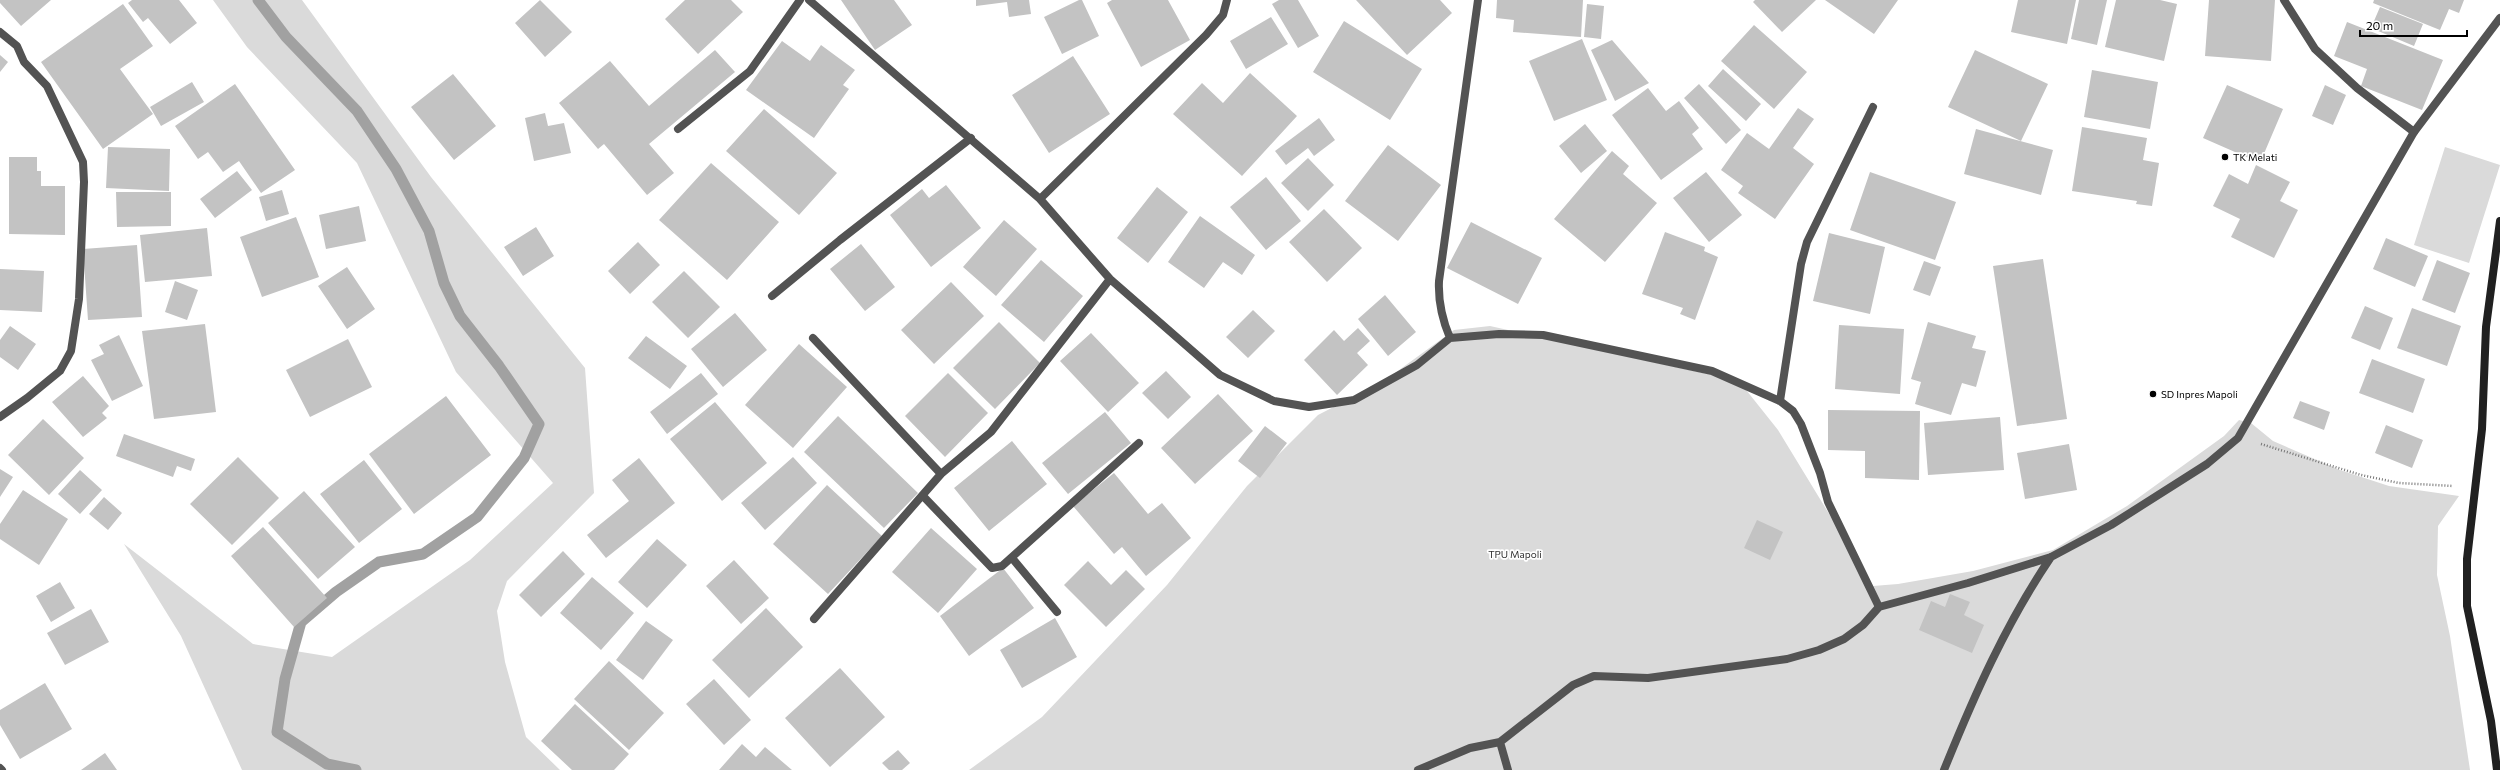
<svg xmlns="http://www.w3.org/2000/svg" width="2500" height="770" font-family="Commissioner,sans-serif">
  <style>
    .green { fill: #dadada }
    .lines { fill: none; stroke-linecap: round; stroke-linejoin: round }
    .stream { stroke: #a1a1a1; stroke-width: 11 }
    .building { fill: #c3c3c3 }
    .path { stroke: #757575; stroke-width: 2.5; stroke-dasharray: 1 2; stroke-linecap: butt }
    .lane { stroke: #535353; stroke-width: 8 }
    .street { stroke: #535353; stroke-width: 8 }
    .secondary { stroke: #202020; stroke-width: 8 }
    .poi-dot { fill: #000; stroke: #fff; stroke-width: 1.5 }
    .labels { text-anchor: middle; stroke-width: 3.5; stroke-linejoin: round; paint-order: stroke }
    .poi-label { font-size: 10px; fill: #000; stroke: #fff; text-anchor: start }
    .park-label { font-size: 10px; fill: #313131; stroke: #fff }
  </style>
  <rect width="100%" height="100%" fill="#fff"/>
  <path class="green" d="M213 0H302L431 177 585 368 594 493 507 581 497 611 505 662 526 737 560 770H242L181 636 124 544 253 644 332 657 470 560 553 483 456 372 357 163 247 47Z
    M2445 147 2500 165 2469 263 2414 245Z
    M1490 326 1739 381 1778 430 1873 586 1898 584 1973 571 2053 550 2127 506 2224 436 2239 420 2251 423 2273 441 2340 470 2389 486 2459 496 2438 526 2437 575 2450 636 2470 770H969L1042 717 1167 585 1247 486 1318 415 1384 381 1454 330Z"/>
  <g class="lines">
    <path class="stream" d="M258 0 286 37 357 111 396 169 429 231 444 283 460 316 499 366 539 424 524 458 477 517 423 554 379 562 336 592 301 622 285 679 277 732 327 764 356 770"/>
  </g>
  <path class="building" d="M0 0H51L21 26 0 3Z
    M132 0H179L197 23 170 44 148 18 143 22 128 3Z
    M540 0 572 32 545 57 515 23Z
    M685 0H731L743 12 698 54 665 19Z
    M841 0H894L912 25 875 50Z
    M976 0H1029L1031 14 1009 17 1007 2 976 6Z
    M1079 0H1082L1099 36 1062 54 1044 17Z
    M1112 0H1168L1190 40 1141 67 1107 3Z
    M1279 0H1298L1319 36 1298 48 1272 4Z
    M1356 0H1440L1452 13 1407 55Z
    M1497 0H1583L1581 37 1513 32 1514 20 1496 18Z
    M1755 0H1816L1782 32 1753 2Z
    M1825 0H1898L1874 34Z
    M2018 0H2076L2067 44 2011 32Z
    M2079 0H2107L2097 45 2071 39Z
    M2116 0H2160L2177 4 2164 61 2105 47Z
    M2209 0H2275L2271 61 2205 56Z
    M2374 0H2464L2459 13 2449 9 2440 30 2373 3Z
    M123 4 153 46 120 69 153 114 103 149 41 62Z
    M1587 4 1604 6 1601 39 1584 37Z
    M2380 7 2423 24 2414 46 2371 28Z
    M1271 17 1288 44 1246 69 1230 41Z
    M1344 21 1422 69 1390 120 1313 72Z
    M2347 22 2443 60 2422 110 2361 86 2367 69 2334 56Z
    M1754 25 1807 72 1774 109 1721 61Z
    M1582 39 1607 100 1554 121 1529 61Z
    M1612 40 1649 83 1615 101 1591 50Z
    M782 41 810 61 821 45 855 70 843 85 849 89 814 138 746 90Z
    M715 50 735 72 649 144 674 173 647 195 604 144 598 149 559 103 610 61 649 106Z
    M1975 50 2048 84 2021 141 1948 107Z
    M0 55 8 62 0 72Z
    M1073 56 1110 114 1049 153 1012 95Z
    M1723 69 1761 104 1746 121 1708 86Z
    M2092 70 2158 82 2150 129 2084 117Z
    M1250 73 1297 116 1242 176 1173 114 1202 83 1223 103Z
    M453 74 496 126 454 160 411 107Z
    M192 82 204 102 161 126 150 107Z
    M235 84 295 170 261 193 239 161 223 172 208 152 198 159 175 126Z
    M1699 84 1741 130 1726 144 1684 98Z
    M2227 85 2283 109 2260 163 2203 138Z
    M2325 85 2346 95 2333 125 2312 116Z
    M1648 88 1666 111 1679 101 1699 128 1692 134 1703 149 1661 180 1612 115Z
    M1798 108 1814 119 1793 148 1814 164 1775 219 1738 193 1743 186 1721 170 1747 133 1769 149Z
    M764 109 837 173 799 215 726 151Z
    M545 113 548 126 564 123 571 153 534 161 525 118Z
    M1319 118 1335 140 1314 156 1308 148 1286 165 1275 151Z
    M1585 124 1607 151 1581 173 1559 146Z
    M2082 127 2147 138 2143 160 2159 163 2152 206 2136 204 2137 201 2072 191Z
    M1976 129 2053 150 2041 195 1964 174Z
    M1388 145 1441 185 1398 241 1345 201Z
    M108 147 170 149 169 191 106 188Z
    M1612 151 1629 166 1623 174 1657 203 1605 262 1554 219Z
    M9 157H37V171H41V186H65V235L9 234Z
    M1308 158 1334 185 1308 211 1281 183Z
    M711 163 779 222 727 280 659 220Z
    M2256 165 2290 182 2280 201 2298 210 2274 258 2231 237 2240 219 2213 206 2229 174 2248 184Z
    M237 171 252 190 215 218 200 199Z
    M1706 172 1742 215 1709 242 1673 198Z
    M1870 172 1956 202 1935 260 1850 230Z
    M1266 177 1301 221 1266 250 1230 207Z
    M946 185 981 228 931 267 890 215 922 189 929 198Z
    M1157 187 1188 212 1148 263 1117 238Z
    M282 190 289 214 266 221 259 197Z
    M116 192H171V226L117 227Z
    M359 206 366 241 326 249 319 215Z
    M1324 209 1362 248 1327 282 1289 242Z
    M1200 216 1255 255 1242 275 1223 262 1204 288 1168 262Z
    M296 217 319 277 262 297 240 237Z
    M1004 220 1037 249 996 296 963 267Z
    M1471 222 1542 258 1518 304 1447 268Z
    M536 227 554 256 523 276 504 247Z
    M207 228 212 276 145 282 140 235Z
    M1665 232 1705 247 1704 251 1718 257 1695 320 1680 314 1683 308 1642 294Z
    M1829 233 1885 247 1870 314 1813 301Z
    M2386 238 2428 256 2415 287 2373 269Z
    M638 242 660 265 630 294 608 271Z
    M861 244 895 287 865 311 830 269Z
    M137 245 142 317 88 320 83 249Z
    M2043 259 2067 419 2017 426 1993 266Z
    M1041 260 1083 296 1044 342 1001 305Z
    M2437 260 2470 273 2455 313 2422 300Z
    M1924 261 1941 267 1930 296 1913 290Z
    M347 267 375 309 347 329 318 286Z
    M0 269 44 271 42 312 0 310Z
    M684 271 720 307 688 338 652 302Z
    M175 281 198 290 187 320 165 312Z
    M951 282 984 316 934 364 901 330Z
    M1385 295 1416 332 1388 356 1358 319Z
    M2365 306 2393 318 2380 350 2351 338Z
    M2412 308 2461 326 2447 366 2397 348Z
    M1253 310 1275 331 1248 358 1226 337Z
    M735 313 767 350 723 387 691 349Z
    M999 322 1040 363 995 409 953 368Z
    M1928 322 1976 336 1972 348 1986 351 1976 387 1962 383 1951 415 1915 404 1921 382 1911 379Z
    M205 324 216 412 154 419 142 331Z
    M1839 325 1904 329 1900 394 1835 389Z
    M10 326 36 344 18 370 0 357V340Z
    M1358 328 1370 341 1357 353 1368 365 1337 395 1304 360 1334 330 1344 341Z
    M1091 333 1139 383 1108 412 1060 361Z
    M119 335 143 386 112 401 91 360 104 354 99 345Z
    M646 336 687 366 670 389 628 358Z
    M348 339 372 387 310 417 286 370Z
    M799 344 847 387 793 448 745 405Z
    M2372 359 2425 379 2413 413 2359 393Z
    M1166 371 1191 397 1168 419 1142 393Z
    M701 373 718 394 667 434 650 412Z
    M948 373 988 413 945 457 905 416Z
    M83 376 109 406 102 413 107 418 83 437 52 402Z
    M1218 394 1253 431 1195 484 1161 448Z
    M446 396 491 455 414 514 369 454Z
    M2300 401 2330 412 2324 430 2293 418Z
    M715 402 767 463 722 501 670 439Z
    M1828 410 1920 411 1919 480 1865 478V451L1828 450Z
    M1105 412 1131 443 1068 494 1042 463Z
    M838 416 918 493 884 528 804 452Z
    M2000 417 2004 470 1928 475 1924 423Z
    M43 419 84 458 49 495 8 455Z
    M2386 425 2423 440 2412 468 2375 453Z
    M1265 426 1287 443 1260 478 1238 461Z
    M124 434 195 459 191 471 177 466 173 477 116 456Z
    M1012 441 1047 484 989 531 954 488Z
    M2069 444 2077 490 2025 499 2017 453Z
    M238 457 279 498 232 545 190 504Z
    M793 457 817 483 765 530 741 503Z
    M639 458 675 503 606 558 587 535 629 501 612 480Z
    M364 460 402 509 359 543 320 494Z
    M0 469 13 477 0 497Z
    M80 470 102 490 80 514 58 494Z
    M1114 473 1148 514 1162 503 1191 538 1146 576 1122 547 1114 554 1073 506Z
    M827 485 882 536 828 594 773 544Z
    M23 490 68 519 39 565 0 539V524Z
    M304 491 355 547 318 579 268 523Z
    M104 497 122 513 108 530 89 514Z
    M1757 520 1783 532 1770 560 1744 548Z
    M263 527 327 598 294 627 231 556Z
    M931 528 977 569 938 613 892 572Z
    M657 539 687 565 647 608 618 582Z
    M563 551 585 574 541 617 519 595Z
    M734 560 769 598 741 624 706 586Z
    M1088 561 1111 585 1126 570 1145 589 1106 627 1064 585Z
    M1003 568 1034 608 969 656 940 616Z
    M592 577 634 613 601 650 560 613Z
    M60 582 75 608 51 622 36 596Z
    M1950 594 1970 602 1964 615 1984 625 1972 653 1919 630 1931 601 1945 607Z
    M766 608 803 647 749 698 712 660Z
    M91 609 109 642 65 665 47 633Z
    M1055 618 1077 657 1022 688 1000 650Z
    M646 621 673 640 643 680 616 660Z
    M609 661 664 713 629 750 574 699Z
    M840 668 885 717 830 767 785 718Z
    M714 679 751 720 724 745 686 704Z
    M45 683 72 729 20 759 0 725V710Z
    M575 704 629 754 614 770H572L541 741Z
    M742 744 756 757 765 747 792 770H719Z
    M898 750 910 763 902 770H889L882 763Z
    M105 753 117 770H81Z"/>
  <g class="lines">
    <path class="path" d="M2261 444 2361 475 2399 483 2453 486"/>
    <path class="lane" d="M1500 742 1508 770
      M1418 770 1470 748 1500 742 1573 685 1594 676 1648 678 1787 659 1819 650 1844 639 1863 625 1879 607 1968 583 2051 557 2111 525 2207 464 2238 438 2414 132 2500 18
      M1944 770C1974 696 2006 623 2051 557"/>
    <path class="street" d="M809 0 1040 199 1110 279 1220 375 1274 401 1309 407 1354 400 1417 365 1450 338
      M1478 0 1439 281C1438 302 1442 319 1450 338L1499 334 1543 335 1712 371 1780 401 1793 411 1801 424 1820 473 1828 502 1879 607
      M2284 0 2315 49 2357 88 2414 132
      M0 32 17 46 24 62 47 86 83 162 84 182 79 299 71 351 60 371 27 398 0 417
      M678 129 750 71 800 0
      M1040 199 1206 35 1223 15 1227 0
      M772 296 840 240 971 138
      M813 338 941 474
      M1780 401 1801 264 1807 242 1873 107
      M923 496 992 568 1002 566 1139 443
      M1012 558 1057 612
      M814 619 941 474 991 432 1110 279
      M0 768 2 770"/>
    <path class="secondary" d="M2497 770 2491 721 2467 606V559L2482 429 2486 327 2500 221"/>
  </g>
  <g class="poi-dot">
    <circle cx="2225" cy="157" r="4"/>
    <circle cx="2153" cy="394" r="4"/>
  </g>
  <g class="labels">
    <g class="poi-label">
      <text x="2233" y="161">TK Melati</text>
      <text x="2161" y="398">SD Inpres Mapoli</text>
    </g>
    <g class="park-label">
      <text x="1515" y="558">TPU Mapoli</text>
    </g>
  </g>
  <path d="M2360 30v6h107v-6" fill="none" stroke="#000000" stroke-width="2"/>
  <text x="2366" y="30" font-size="12" fill="#000000" stroke="#ffffff" stroke-width="3" paint-order="stroke">20 m</text>
</svg>
